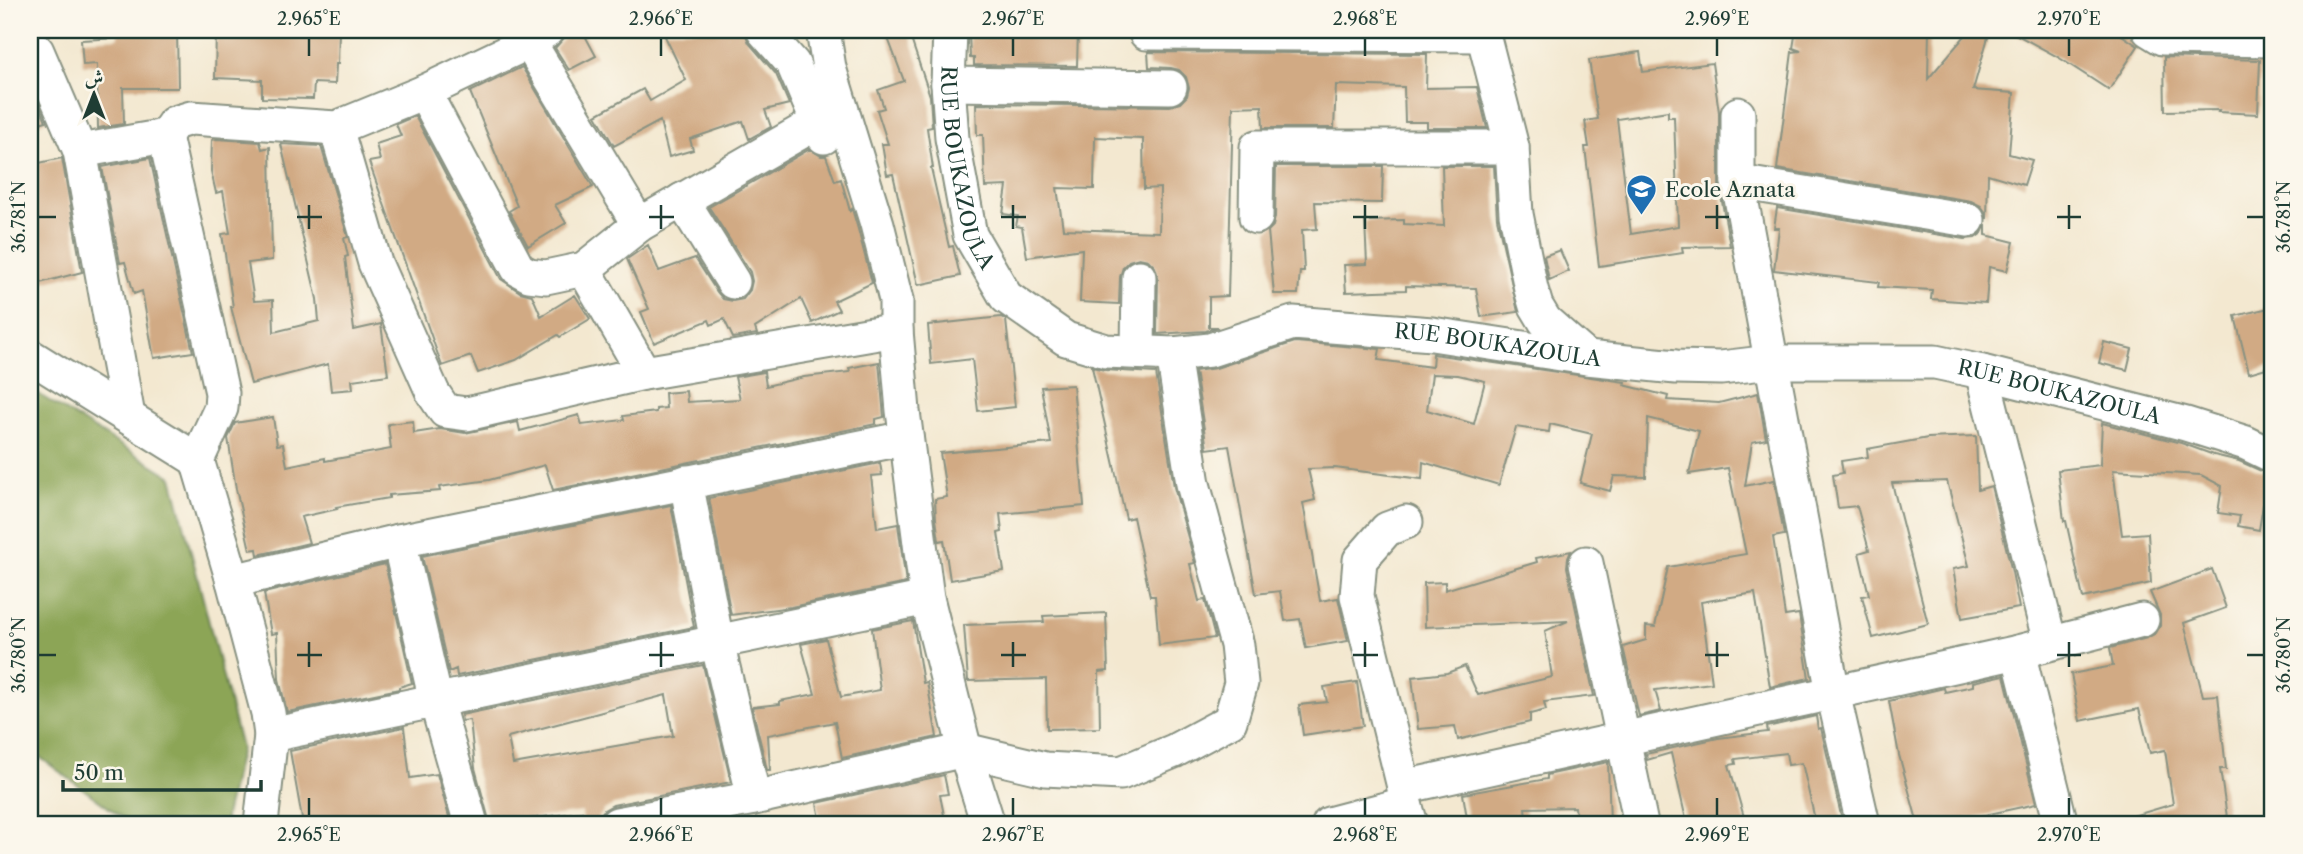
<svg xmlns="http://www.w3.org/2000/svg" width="2303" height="854" font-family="'Libre Caslon Text',Amiri,serif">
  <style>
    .forest { fill: #8ca556; stroke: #567145; stroke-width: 2 }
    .building { fill: #d1aa84; fill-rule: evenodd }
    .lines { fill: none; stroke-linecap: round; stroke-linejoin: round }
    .minor-casing { stroke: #899282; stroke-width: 37 }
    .minor { stroke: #fff; stroke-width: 33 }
    .ticks { fill: none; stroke: #1f3d34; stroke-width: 2.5 }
    .labels { text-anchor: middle; stroke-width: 6; stroke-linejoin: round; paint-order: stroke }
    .street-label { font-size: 21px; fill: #1f3d34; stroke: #fbf7ec }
    .poi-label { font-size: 21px; fill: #1f3d34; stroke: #fbf7ec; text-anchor: start }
    .neatline { fill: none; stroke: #1f3d34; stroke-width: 2.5 }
    .ticks-label { font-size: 18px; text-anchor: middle; fill: #1f3d34 }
  </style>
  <rect width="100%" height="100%" fill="#fbf7ec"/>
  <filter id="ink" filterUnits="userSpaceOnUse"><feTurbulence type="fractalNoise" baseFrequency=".0143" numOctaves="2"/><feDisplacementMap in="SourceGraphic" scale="14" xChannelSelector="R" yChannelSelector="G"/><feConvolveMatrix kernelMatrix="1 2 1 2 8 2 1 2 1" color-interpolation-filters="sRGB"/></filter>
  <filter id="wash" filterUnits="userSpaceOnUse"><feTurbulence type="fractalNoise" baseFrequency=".00686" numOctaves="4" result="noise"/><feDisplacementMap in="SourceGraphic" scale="28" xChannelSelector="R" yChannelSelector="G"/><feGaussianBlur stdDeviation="1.57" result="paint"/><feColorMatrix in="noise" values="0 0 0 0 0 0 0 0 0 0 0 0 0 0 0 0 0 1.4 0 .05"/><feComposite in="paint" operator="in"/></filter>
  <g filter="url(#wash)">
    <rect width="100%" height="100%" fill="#f3e8d0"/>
    <path class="forest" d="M30 389 172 477 241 748 225 816 226 824H131L30 750Z"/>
    <g id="blocks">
      <path class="building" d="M177 30 178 88H123L124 124 98 128 97 64 83 65 81 40 118 38V32Z
        M262 30H339L338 64H336L335 84 314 83 313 99 262 98V80L215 78 216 32 262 34Z
        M580 30H582L596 56 569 70 555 48 564 38Z
        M662 30H744L749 43 776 74 789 104 765 110 771 127 749 139 743 121 690 139 693 150 669 157 660 121 614 146 596 115 643 89 650 101 686 80Z
        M885 30H908L930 96 932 127 927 128 933 168H931L949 247 953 246 960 276 918 285 893 174 887 175 882 144H888L877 110 884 108 878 90 904 81Z
        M1078 30 1077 66 974 65V58H970L969 31Z
        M1796 30H1929L1928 79 1970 30H1990L1973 90 2014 93 2009 154 2032 160 2024 185 1988 174 1987 219 1986 213 1981 206 1971 201 1777 169 1792 52 1801 51 1793 48Z
        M2008 30H2114L2138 46 2109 90 2058 57Z
        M1148 52 1427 54 1426 88 1477 87 1487 128H1427V122H1405L1404 87 1336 85 1334 128H1263L1262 106 1233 107 1228 296 1209 297V327H1218L1206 331 1157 334 1158 277 1155 267 1148 260 1139 258 1129 261 1123 267 1120 277 1119 304 1080 302 1082 249 1027 257 1022 227 1016 226 1018 216 1003 214 1007 186 985 187 983 135H977L976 104 1170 106 1180 103 1187 96 1189 88 1186 77 1179 70 1171 68 1149 67ZM1095 137 1143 139 1144 189 1160 188 1159 232 1063 229 1057 188 1094 189Z
        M1640 52 1643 72 1712 63 1719 112V185L1730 246 1682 247 1683 253 1599 266 1585 147H1589L1585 121 1598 119 1589 60ZM1668 111V117H1674L1678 226 1631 234 1617 119Z
        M2164 57 2260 60 2258 114 2218 112 2219 110 2165 111Z
        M522 67 593 187 555 205 566 223 528 246 509 211 517 206 470 92Z
        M32 87 46 121 30 126V88Z
        M415 116 501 279 520 292 532 295 541 316 575 295 590 319 560 337 558 335 516 360 478 373 471 356 442 366 369 162 380 160 376 144 401 136 396 124Z
        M217 139 260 142 262 149 270 147 272 260 248 263 254 301 273 300 274 332 319 321 317 299 281 144 321 146 348 237 344 238 348 256 345 257 354 330 381 324 388 375 352 380 353 389 331 391 328 364 251 384 231 307H233L222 234 230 233 223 191 216 193 211 171 212 140Z
        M810 149 821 156H826L835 181 841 179 850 211 852 209 858 229 872 283 834 301 839 310 812 323 801 299 755 328 757 334 733 338 724 319 711 325 709 320 654 343 641 312 649 309 627 259 648 245 659 271 695 258 717 292 723 299 733 301 743 299 750 290 752 281 750 272 709 207Z
        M62 158 82 272 40 283 30 241V165Z
        M150 158 193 352 154 358 142 291 134 294 125 262 120 263 102 167Z
        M1276 166H1383L1382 203 1315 202 1317 229 1302 230 1304 271H1300L1298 294H1274L1268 231 1273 226 1275 217Z
        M1442 166H1494L1497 218 1518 312 1481 317 1476 288 1406 286V290L1346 292 1344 265 1367 264 1365 221 1404 220V224L1444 226Z
        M1777 208 1965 239 1975 238 1982 233 1986 224V235L2014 242 2007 271 1989 267 1986 303 1931 299 1932 290 1878 287 1879 282 1774 270 1779 228H1774Z
        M1560 250 1569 271 1549 280 1544 256Z
        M2273 307V366L2249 373 2235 316Z
        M1001 317 1006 320 1015 407 978 411 972 359 931 364 928 325Z
        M1295 342 1380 349 1378 360 1432 367 1433 354 1618 381 1625 382 1624 385 1668 396 1667 400 1719 403 1758 393 1766 439 1752 442 1745 486 1774 480 1784 535 1773 537 1785 616 1799 614 1809 678 1770 687 1755 593 1701 602 1712 683 1655 690 1661 711 1639 716 1623 647 1646 640V626L1655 627 1668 567 1746 554 1728 468 1689 474 1699 431 1648 418 1646 477 1614 476 1610 491 1580 483 1592 434 1550 424 1549 432 1516 427 1499 485 1423 462 1422 479 1335 468 1308 469 1315 500 1303 503 1320 601 1338 598 1348 641 1306 648 1300 619 1285 621 1280 591 1256 594 1229 446 1207 449 1195 371 1216 368ZM1432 374 1458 375 1485 381 1474 424 1427 410Z
        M2104 342 2132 349 2127 370 2099 363Z
        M879 362 884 417 876 419V424L553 490 545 465 489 480 439 487 440 491 389 495V498L336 507 337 509 301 517 309 543 258 555 257 549 250 550 236 489 228 438 235 423 273 417 277 445 283 444 287 466 325 458V461L391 449 388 424 413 421 414 433 440 429 465 433 518 422 520 431 579 415 582 425 624 420 623 416 656 412V409L666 408 665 393 686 391 687 402 740 399 735 377 764 372 766 386 804 377 850 372 849 368Z
        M1092 367 1105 370 1156 373 1174 487 1195 563 1190 564 1199 601 1205 600 1215 638 1159 645 1155 596H1150L1133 517 1126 519Z
        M1073 385 1084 506 1000 514 1002 532 998 533 1004 571 950 580 944 540 939 541 936 519 935 499 947 497 940 453 1051 443 1041 387Z
        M2102 423 2181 443 2214 455 2239 461 2268 474 2259 530 2238 526 2240 516 2218 513 2222 486 2201 475 2113 470 2122 535 2148 533 2151 583 2083 598 2066 521H2064L2058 470 2100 465Z
        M1976 436 1978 490 1991 486 2012 572 2019 608 1962 618 1953 569 1969 566 1947 481 1892 483 1928 624 1873 638 1862 596 1869 595 1859 553 1869 550 1857 506 1838 508 1833 475 1843 473 1841 461 1868 457 1867 449 1928 438Z
        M880 463 882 475 871 476 877 528 898 524 906 583 791 607 731 615 709 498Z
        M671 505 694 627 457 676 456 669 449 672 422 556Z
        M1571 551 1568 558 1567 567 1594 696 1544 702 1546 710 1530 714V722L1458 740 1455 726 1418 729 1412 677 1447 673 1465 666 1478 695 1552 677 1545 631 1568 621 1425 627 1424 583 1445 582V590L1537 562 1536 558Z
        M385 564 412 683 399 687V689L287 712 279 679 277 633 271 634 264 593Z
        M2212 569 2226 608 2184 623 2203 696 2218 695 2226 769H2220L2228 824H2124L2123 819 2173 804 2165 750 2150 753 2139 709 2080 721 2071 674 2113 666 2110 648 2147 638 2156 633 2160 626V615L2150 592Z
        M1106 613 1108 671 1099 672 1100 728 1047 729 1046 679 968 681 964 625 1044 622 1043 616Z
        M913 621 923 683 927 682 937 737 842 758 835 722 768 735 770 770H767L752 707 780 704V701L815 694 801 644 826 639 841 697 880 690 872 629Z
        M703 665 731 782 613 805 604 810 599 817 598 824H583L582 812 490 824 475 768 470 720 462 721 461 715ZM666 695 673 736 513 764 508 737Z
        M2004 675 2036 804 1966 819 1968 824H1918L1899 755 1889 701 1944 688 1945 692 1973 686V682Z
        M1357 682 1363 726 1303 735 1299 705 1327 702 1324 687Z
        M1816 716 1818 729 1821 728 1843 824H1816L1802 763 1788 765 1786 753 1735 759 1736 764 1729 765 1746 824H1687L1671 753 1647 760 1646 754 1718 738 1768 732 1767 727Z
        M404 727 410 778 437 774 451 824H303L290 751Z
        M1608 762 1610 824H1577L1575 807 1525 808 1527 824H1468L1463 794 1547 779V775Z
        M944 775 948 794 940 795 944 815 890 824H821L817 803Z"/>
    </g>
  </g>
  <g filter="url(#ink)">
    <use href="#blocks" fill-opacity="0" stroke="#899282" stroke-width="2"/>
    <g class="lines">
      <defs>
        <g id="minor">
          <path d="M763 30 793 64 824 137"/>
          <path d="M823 30 829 68 877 224 896 300V330L903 411 927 598 965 750 988 824"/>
          <path id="s1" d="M950 30 948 84 952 138 970 235 1006 297 1066 339 1106 351 1173 354 1210 350 1293 323 1432 334 1587 358 1676 367 1721 368 1771 362H1935L1982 372 2186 424 2246 443 2273 456"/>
          <path d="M1482 30 1512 147 1516 214 1531 289 1536 306 1545 321 1587 358"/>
          <path d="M2149 30 2162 38 2273 40"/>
          <path d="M1146 33 1483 35"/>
          <path d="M529 42 639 225"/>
          <path d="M30 44 37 51 80 151 128 416"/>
          <path d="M948 84 1170 87"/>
          <path d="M424 92 518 269 529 275 546 277 584 269 639 225 818 122"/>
          <path d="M1738 114V182L1833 693 1863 824"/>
          <path d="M336 128 375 263 433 393 445 411 467 414 644 373 896 330"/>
          <path d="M165 136 222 393 221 408 197 460"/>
          <path d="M80 151 165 136 174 123 191 118 336 128 424 92 529 42 547 30"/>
          <path d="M1738 182 1968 220"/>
          <path d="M682 200 733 282"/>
          <path d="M1256 217 1257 147H1512"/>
          <path d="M584 269 644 373"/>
          <path d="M1138 352 1139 277"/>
          <path d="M30 356 197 460 233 581 268 713 271 735 261 824"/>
          <path d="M1982 372 2050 643"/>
          <path d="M686 482 717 642 754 798"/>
          <path d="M1406 522 1387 529 1360 560 1357 596 1404 787 1405 804 1411 824"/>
          <path d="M399 541 436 701 471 824"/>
          <path d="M1586 563 1641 824"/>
          <path d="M233 581 399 541 906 438"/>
          <path d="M2018 652 2061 824"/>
          <path d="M271 735 927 598"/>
          <path d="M1404 787 2018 652 2142 620"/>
          <path d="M617 824 754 798 965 750 1045 769 1121 773 1174 751 1230 721 1241 683 1237 645 1193 484 1173 354"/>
          <path d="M1329 824 1405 804"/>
        </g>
      </defs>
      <use href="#minor" class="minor-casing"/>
      <use href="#minor" class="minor"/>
    </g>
  </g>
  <path class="ticks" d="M309 38V56M661 38V56M1013 38V56M1365 38V56M1717 38V56M2069 38V56M309 205V229M661 205V229M1013 205V229M1365 205V229M1717 205V229M2069 205V229M38 217H56M297 217H322M649 217H674M1001 217H1026M1353 217H1378M1705 217H1729M2057 217H2081M2247 217H2264M309 642V667M661 642V667M1013 642V667M1365 642V667M1717 642V667M2069 642V667M38 655H56M297 655H322M649 655H674M1001 655H1026M1353 655H1378M1705 655H1729M2057 655H2081M2247 655H2264M309 798V816M661 798V816M1013 798V816M1365 798V816M1717 798V816M2069 798V816"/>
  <defs>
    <symbol id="school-pin" viewBox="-11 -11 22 30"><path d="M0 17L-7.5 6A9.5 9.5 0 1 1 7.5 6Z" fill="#1f6fb2" stroke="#fbf7ec"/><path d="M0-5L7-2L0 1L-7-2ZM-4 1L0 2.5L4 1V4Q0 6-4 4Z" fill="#fff"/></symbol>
  </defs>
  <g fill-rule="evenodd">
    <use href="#school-pin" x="1624" y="172" width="35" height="47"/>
  </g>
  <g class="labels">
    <g class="street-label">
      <text dy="7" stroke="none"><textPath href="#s1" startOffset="140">RUE BOUKAZOULA</textPath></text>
      <text dy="7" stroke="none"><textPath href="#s1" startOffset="791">RUE BOUKAZOULA</textPath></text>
      <text dy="7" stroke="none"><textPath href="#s1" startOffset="1358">RUE BOUKAZOULA</textPath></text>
    </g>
    <g class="poi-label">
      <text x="1665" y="197">Ecole Aznata</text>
    </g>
  </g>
  <rect width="2303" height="854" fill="none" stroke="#fbf7ec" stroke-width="77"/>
  <g transform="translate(94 94)" stroke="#fbf7ec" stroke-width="5" paint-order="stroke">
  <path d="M0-5L12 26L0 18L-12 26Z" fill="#1f3d34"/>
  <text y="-10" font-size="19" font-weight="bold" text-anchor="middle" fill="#1f3d34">ش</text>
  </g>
  <path d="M63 780v10h198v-10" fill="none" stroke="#1f3d34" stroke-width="3.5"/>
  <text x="74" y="780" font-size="21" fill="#1f3d34" stroke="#fbf7ec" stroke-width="5" paint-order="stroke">50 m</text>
  <rect x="38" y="38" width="2226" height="778" class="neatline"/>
  <g class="ticks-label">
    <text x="309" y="25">2.965°E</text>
    <text x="661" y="25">2.966°E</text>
    <text x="1013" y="25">2.967°E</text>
    <text x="1365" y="25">2.968°E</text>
    <text x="1717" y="25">2.969°E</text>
    <text x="2069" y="25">2.970°E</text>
    <text transform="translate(19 217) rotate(-90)" y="6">36.781°N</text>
    <text transform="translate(2284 217) rotate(-90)" y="6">36.781°N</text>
    <text transform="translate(19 655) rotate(-90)" y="6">36.780°N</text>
    <text transform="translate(2284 655) rotate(-90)" y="6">36.780°N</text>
    <text x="309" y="841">2.965°E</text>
    <text x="661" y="841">2.966°E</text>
    <text x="1013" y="841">2.967°E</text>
    <text x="1365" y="841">2.968°E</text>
    <text x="1717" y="841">2.969°E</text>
    <text x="2069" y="841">2.970°E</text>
  </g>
</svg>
